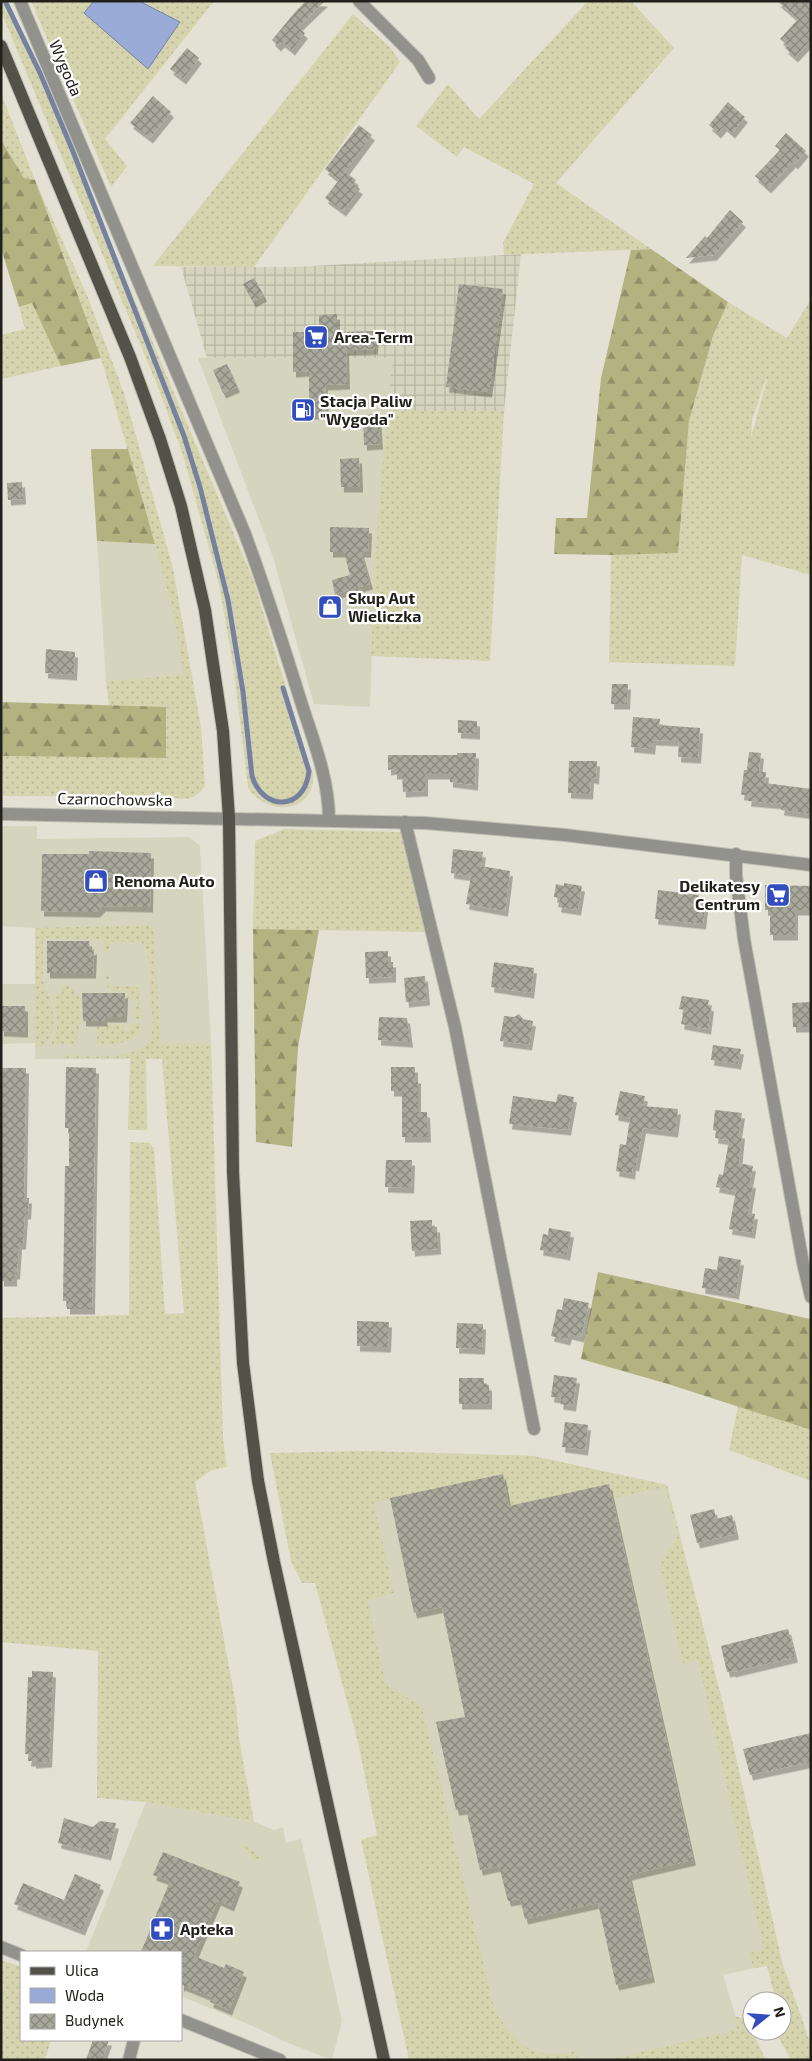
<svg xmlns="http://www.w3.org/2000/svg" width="812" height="2061" font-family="'Exo 2',sans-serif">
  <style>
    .built { fill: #d5d4bf }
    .industrial { fill: url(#industrial-grid) }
    .grass { fill: url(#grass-dots); fill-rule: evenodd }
    .forest { fill: url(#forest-firs) }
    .water { fill: #9aabd7; stroke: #76819f }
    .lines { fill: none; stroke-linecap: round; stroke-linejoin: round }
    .stream { stroke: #76819f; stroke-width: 5 }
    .building { fill: url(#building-cross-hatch); filter: url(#shadow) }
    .minor-casing { stroke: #bfbeb2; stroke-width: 14 }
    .major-casing { stroke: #bfbeb2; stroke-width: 14 }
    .minor { stroke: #92928c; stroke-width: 12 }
    .major { stroke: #535248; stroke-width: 12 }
    .labels { text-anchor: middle; stroke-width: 4.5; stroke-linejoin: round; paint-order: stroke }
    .street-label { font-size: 16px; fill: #21201b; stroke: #fff }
    .poi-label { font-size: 16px; font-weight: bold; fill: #21201b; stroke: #fff; text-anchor: start }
  </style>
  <defs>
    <pattern id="industrial-grid" width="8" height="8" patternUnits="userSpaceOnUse" patternTransform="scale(1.25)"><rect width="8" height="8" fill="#d5d4bf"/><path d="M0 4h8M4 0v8" fill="none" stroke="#b7b6a4"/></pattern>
    <pattern id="grass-dots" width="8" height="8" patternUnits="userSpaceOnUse" patternTransform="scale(1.25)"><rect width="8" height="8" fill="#d6d4ae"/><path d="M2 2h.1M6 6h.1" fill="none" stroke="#b7b695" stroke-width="1.8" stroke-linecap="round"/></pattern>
    <pattern id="forest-firs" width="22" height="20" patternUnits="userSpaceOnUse" patternTransform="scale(1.25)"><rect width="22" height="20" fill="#b5b281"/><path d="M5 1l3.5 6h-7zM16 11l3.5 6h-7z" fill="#939069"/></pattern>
    <pattern id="building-cross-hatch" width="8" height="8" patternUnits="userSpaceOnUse" patternTransform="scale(1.25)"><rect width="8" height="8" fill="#a8a89b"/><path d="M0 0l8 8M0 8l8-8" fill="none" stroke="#88887e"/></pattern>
    <filter id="shadow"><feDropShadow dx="3" dy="5.5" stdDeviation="0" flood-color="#0004"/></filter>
  </defs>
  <rect width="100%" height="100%" fill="#e2e1d3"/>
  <path class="built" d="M198 358H393L375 559 370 707 314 704 273 557Z
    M97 541 155 544 173 612 185 675 106 681Z
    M1 826H37V839L190 837 200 846 211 1044H162V1059H35V1043L1 1044V984H36L35 928 1 926Z
    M365 1451 533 1456 667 1485 732 1740 782 1962 723 1975 741 2034 629 2060H536L492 2036 380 1721 319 1453Z
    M146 1802 254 1822 274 1830 283 1827 286 1843 301 1839 342 2021 332 2060 281 2040 255 2027 181 1996V1952H86Z"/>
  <path class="industrial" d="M521 254 504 411H387L393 358H207L181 267H294Z"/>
  <path class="grass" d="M1 1H8L253 579 313 775C315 814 265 817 248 787L234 671 219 584 183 455 156 382 1 12Z
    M31 1H94L85 13 180 22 139 1H214L105 139 127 166 111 187Z
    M588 1H631L674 48 556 183 651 249 504 255 503 243 534 184 464 147 457 157 416 126 448 84 479 119Z
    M353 14 390 47 400 62 254 267 153 266Z
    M1 93 35 180 87 295 124 393 173 568 201 727 205 786C194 801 186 800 169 797L3 796 2 756 166 758V708L109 706 106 681 184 675 173 612 155 544 101 358 35 180 24 179 1 140Z
    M811 299V575L742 555 735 666 609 662 611 555 678 552 689 421 713 336 728 302 787 338ZM766 379H767L751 438 752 420Z
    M32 303 61 366 1 379V335L25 329 19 307Z
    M387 411H504L490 661 371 656 375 559Z
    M285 829 402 832 428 932 253 929 255 841Z
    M153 925 161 1044H211L223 1438 227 1467 212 1470 195 1482 236 1705 239 1738 254 1822 146 1802 97 1798 98 1651 1 1642V1318L129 1315 130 1142 149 1143 154 1148 165 1314 184 1313 162 1059H146L147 1130H128L130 1058H63L64 1055C85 1055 143 1062 151 1037 155 1024 151 1007 151 994 150 976 152 957 141 942H110L109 952 104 954V940L43 938V973L41 977C48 993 56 1011 53 1028 52 1036 46 1040 46 1046H36L35 1043V928Z
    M105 972 108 974 111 986H135L139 989 142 1019 135 1020 137 1000 127 999V991L108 990Z
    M69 985 80 996V1024L76 1044H51L57 1029 56 1011 52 996 62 992 63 986Z
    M141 1023V1031C129 1045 114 1044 97 1044V1027H104V1025L124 1024 125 1032H129V1024Z
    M738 1406 811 1430V1481L729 1450Z
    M365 1451 533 1456 667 1485 732 1740 782 1962 811 2045V2060H791L775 2031H782V2001H776L767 1966 754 1968 749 1953 764 1950 698 1660 683 1664 660 1565 678 1536 665 1487 612 1498 509 1506 503 1474 374 1503 394 1593 367 1600 386 1684 422 1707 494 2008C516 2046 531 2061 577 2051L578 2060H409L361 1840 377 1835 358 1742 315 1583H302L291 1561 270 1453Z
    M239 1843 242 1844 263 1858 252 1860 253 1857Z
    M1 1960 21 1967V2040H51L45 2060H1Z
    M734 2016 746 2019 766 2060H606L737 2030Z"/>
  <path class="forest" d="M1 140 24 178 35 180 101 358 61 366 32 303 19 307 1 248Z
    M651 249 728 302 713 336 689 421 678 553 611 555 554 554 556 518H587L601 378 631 250Z
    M91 449H128L155 544 97 541Z
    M1 702 166 707V758L1 756Z
    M253 929 319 930 298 1047 292 1147 256 1142Z
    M598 1272 810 1319 811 1430 668 1384 581 1359Z"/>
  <path class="water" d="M94 1H139L180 22 148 69 84 13Z"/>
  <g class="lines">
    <path class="stream" d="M5 1 40 73 72 149 184 436 200 487 228 600 243 692 252 776C263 812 305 811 309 771L283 688"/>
  </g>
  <path class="building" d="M306 1H325L298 27 305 33 292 50 282 42 278 46 272 40 296 11Z
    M777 1H811V40L795 57 785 48 788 46 780 39 798 19Z
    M187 48 199 58 183 79 170 69Z
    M153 96 171 112 150 138 130 123Z
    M728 102 745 117 732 133 724 126 718 133 709 125Z
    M359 125 372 135 340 178 345 172 356 180 353 184 360 189 343 211 325 198 339 180 325 169Z
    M786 133 806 151 795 164 793 162 768 188 755 176 780 150 775 146Z
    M730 210 743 222 714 255 686 258 705 236 707 238Z
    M254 278 264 296 253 302 243 284Z
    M459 284 503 289 489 392 446 387Z
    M337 314V332L376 331 375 349 346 350 347 384 325 385 326 414H291V401H309V371L293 372V332H319V315Z
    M227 364 237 387 223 393 213 370Z
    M378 414 380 444 364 445 363 415Z
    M359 458 360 487H341L340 459Z
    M22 482 23 499 8 500 7 483Z
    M330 527 369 528 368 552H361L370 584 335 594 332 580 350 575 344 552H330Z
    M46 649 75 652 74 675 45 673Z
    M612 684H628L627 704H611Z
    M633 717 660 719 659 725 700 728 698 758 678 757 679 741 653 740 652 749 631 747Z
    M458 720 477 721V734L458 733Z
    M749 752 761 753 759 772H766L765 783 811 789V814L781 810 782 804 748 801 749 795H741L744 770H747Z
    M457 753H476L475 785 450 782V774H425V791L403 792 402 774H394V769L388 770V755H457Z
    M569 761H597L596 779 591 778 590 794 568 793Z
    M453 849 483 852 481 866 510 871 505 911 466 904 471 876 451 873Z
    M89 851 151 853 150 907 103 906 97 912 41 911 42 854H89Z
    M564 883 582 886 578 910 558 907 560 898 554 897 556 884 564 886Z
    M765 885 811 886V910H795V935H770V910H765Z
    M658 890 699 895V898H706L703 924 655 919Z
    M47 941H89L90 950 94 949 93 973H47Z
    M388 951V962H393V977L366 978 365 952Z
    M494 962 534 968 531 993 491 987Z
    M425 976 427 1000 406 1002 404 978Z
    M82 993H125L124 1017H104L105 1021H83Z
    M682 996 709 1000 708 1005 711 1006 708 1029 681 1024 684 1010 679 1009Z
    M811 1002V1027H793L792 1003Z
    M1 1006H25V1032L1 1031Z
    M519 1014 523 1019 533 1021 529 1045 500 1041 504 1016 514 1017Z
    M379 1017 407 1018 410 1042 378 1040Z
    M713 1045 741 1049 738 1064 711 1060Z
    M66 1067 96 1068 92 1309H67V1301H63L65 1166H69V1128H65Z
    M391 1067H415V1078H418V1112H427L428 1137H402V1091H391Z
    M1 1068H26L24 1191 25 1198H29L28 1214H25L23 1244H19L17 1274H14V1281H1Z
    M620 1091 645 1096 643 1106 678 1109 675 1132 643 1128 636 1166 633 1165 632 1174 616 1171 620 1144 626 1145 630 1118 615 1115Z
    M558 1094 574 1097 568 1130 509 1124 513 1096 556 1102Z
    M715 1110 742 1113 739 1133H742L739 1163 753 1166 750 1182 753 1183 748 1213 755 1214 752 1233 729 1229 736 1191 716 1187 719 1174 723 1175 729 1140 715 1138 716 1131 713 1130Z
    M386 1160H412L411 1188 385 1187Z
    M432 1220V1227H437L438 1249 412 1251 410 1221Z
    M549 1228 571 1232 567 1255 540 1250 543 1234 548 1235Z
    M719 1256 741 1260 736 1294 702 1288 705 1268 717 1270Z
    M564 1298 589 1303 581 1337 569 1334 567 1340 551 1336 557 1309 562 1310Z
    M357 1321 389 1322 388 1347 357 1346Z
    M457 1323 483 1324 482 1349 456 1348Z
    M554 1375 577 1378 573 1406 560 1404 561 1398 551 1397Z
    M459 1378H484V1384L489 1385V1404H459Z
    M565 1422 588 1425 585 1450 562 1447Z
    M503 1474 509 1506 609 1484 693 1860 629 1875 652 1977 616 1985 598 1903 525 1919 520 1899 508 1901 499 1866 480 1870 466 1809 456 1810 436 1722 465 1717 442 1607 414 1613 390 1498Z
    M714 1509 716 1519 732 1515 736 1534 697 1543 690 1515Z
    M788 1629 795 1657 733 1672 732 1671 727 1672 721 1646Z
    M32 1671 53 1672 49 1762 33 1763V1761H28L29 1754H25L28 1677H32Z
    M811 1733V1762L750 1775 743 1749Z
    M64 1818 93 1827 100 1821 116 1823 108 1855 58 1843Z
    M163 1852 240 1882 231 1906 218 1900 194 1956 224 1968 226 1964 244 1972 229 2010 210 2002 212 1997 182 1985 181 1987V1952H141L170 1881 153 1875Z
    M75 1874 101 1885 82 1930 14 1904 23 1883 64 1900Z
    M93 2040H109L102 2060H86Z"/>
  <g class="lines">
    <defs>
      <path id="minor" d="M20 1 245 534C266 591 284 647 302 705 314 742 329 780 329 820
        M359 1 418 60 429 78
        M1 814 425 823 565 835 811 865
        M405 822 455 1027 534 1429
        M736 854V875L744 939 803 1263 811 1297
        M1 1947 21 1955
        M181 2020 280 2060
        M129 2060 134 2040"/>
      <path id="major" d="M1 46 130 357 160 439 181 506 205 610 223 731 229 818 233 1172 243 1363 258 1481 274 1562 384 2060"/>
    </defs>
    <use href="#minor" class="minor-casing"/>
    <use href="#major" class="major-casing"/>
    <use href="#minor" class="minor"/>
    <use href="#major" class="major"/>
  </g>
  <defs>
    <symbol id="supermarket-square" viewBox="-11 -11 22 22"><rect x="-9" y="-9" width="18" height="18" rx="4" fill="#324dbe" stroke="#fff"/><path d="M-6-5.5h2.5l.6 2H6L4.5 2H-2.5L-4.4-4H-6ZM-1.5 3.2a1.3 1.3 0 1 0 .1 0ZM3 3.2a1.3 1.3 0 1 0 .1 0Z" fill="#fff"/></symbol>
    <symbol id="fuel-square" viewBox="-11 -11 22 22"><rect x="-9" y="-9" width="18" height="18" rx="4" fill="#324dbe" stroke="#fff"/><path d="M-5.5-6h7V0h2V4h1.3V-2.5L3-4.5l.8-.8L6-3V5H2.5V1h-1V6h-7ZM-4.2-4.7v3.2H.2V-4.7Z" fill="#fff"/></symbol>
    <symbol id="shop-square" viewBox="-11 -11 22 22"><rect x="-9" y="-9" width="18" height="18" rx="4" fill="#324dbe" stroke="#fff"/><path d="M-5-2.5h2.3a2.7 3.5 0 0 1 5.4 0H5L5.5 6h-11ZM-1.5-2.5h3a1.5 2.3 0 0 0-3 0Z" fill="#fff"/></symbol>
    <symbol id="pharmacy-square" viewBox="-11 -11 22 22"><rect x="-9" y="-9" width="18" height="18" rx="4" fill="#324dbe" stroke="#fff"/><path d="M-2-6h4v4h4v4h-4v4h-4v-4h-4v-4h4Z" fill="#fff"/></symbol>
  </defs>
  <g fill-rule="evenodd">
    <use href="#supermarket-square" x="302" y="323" width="28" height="28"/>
    <use href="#fuel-square" x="289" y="396" width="28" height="28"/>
    <use href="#shop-square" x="316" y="593" width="28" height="28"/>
    <use href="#shop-square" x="82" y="867" width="28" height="28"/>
    <use href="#supermarket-square" x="764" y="881" width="28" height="28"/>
    <use href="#pharmacy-square" x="148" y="1915" width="28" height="28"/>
  </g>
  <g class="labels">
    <g class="street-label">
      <text transform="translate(66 68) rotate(67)" y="6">Wygoda</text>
      <text transform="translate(115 799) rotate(1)" y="6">Czarnochowska</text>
    </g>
    <g class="poi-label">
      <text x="334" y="343">Area-Term</text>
      <text x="320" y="407">Stacja Paliw<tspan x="320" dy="18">"Wygoda"</tspan></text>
      <text x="348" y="604">Skup Aut<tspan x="348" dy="18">Wieliczka</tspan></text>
      <text x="114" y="887">Renoma Auto</text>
      <text x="760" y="892" text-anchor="end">Delikatesy<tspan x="760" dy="18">Centrum</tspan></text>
      <text x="180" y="1935">Apteka</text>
    </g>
  </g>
  <rect width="812" height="2061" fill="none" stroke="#21201b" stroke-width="5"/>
  <rect x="20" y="1951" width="162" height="90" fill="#ffffff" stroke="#a6a6a4"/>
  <rect x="30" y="1967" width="25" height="8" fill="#535248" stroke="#a6a6a4"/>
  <text x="65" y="1976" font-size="15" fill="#21201b">Ulica</text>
  <rect x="30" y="1988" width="25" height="15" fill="#9aabd7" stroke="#a6a6a4"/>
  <text x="65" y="2001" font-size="15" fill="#21201b">Woda</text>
  <rect x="30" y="2014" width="25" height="15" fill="url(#building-cross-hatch)" stroke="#a6a6a4"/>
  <text x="65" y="2026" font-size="15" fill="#21201b">Budynek</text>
  <g transform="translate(767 2016) rotate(73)"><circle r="24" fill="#ffffff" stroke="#a6a6a4"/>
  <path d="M0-4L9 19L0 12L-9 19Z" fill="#324dbe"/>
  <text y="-8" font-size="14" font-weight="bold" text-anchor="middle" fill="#21201b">N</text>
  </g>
</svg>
